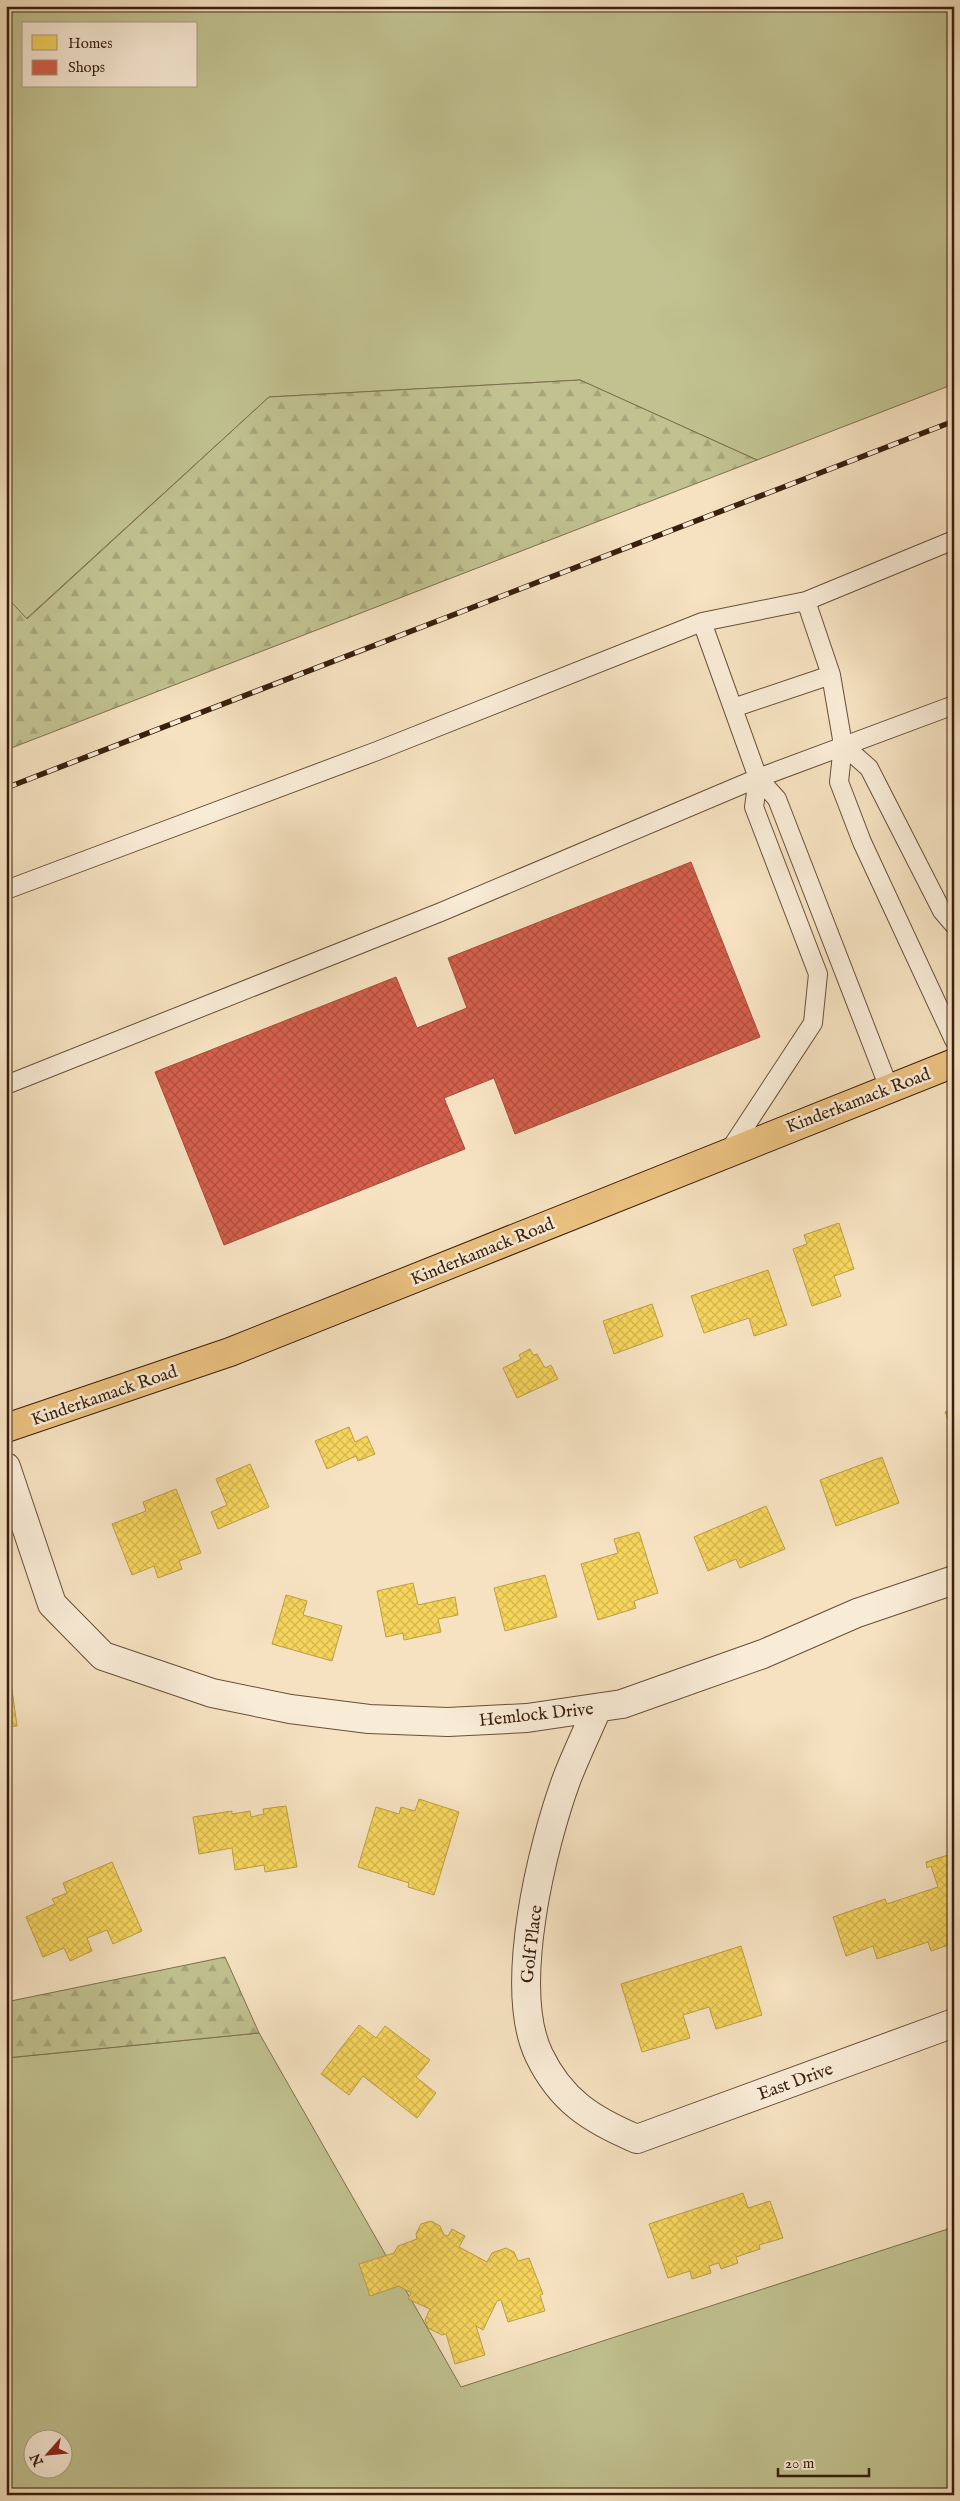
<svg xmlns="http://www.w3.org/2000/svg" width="960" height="2501" font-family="'IM FELL English',serif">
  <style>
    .grass { fill: #c1c290; stroke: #7d704e; fill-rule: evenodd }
    .forest { fill: url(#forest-firs); stroke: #7d704e }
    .homes { fill: url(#homes-cross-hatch); stroke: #bd9e44 }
    .shops { fill: url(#shops-cross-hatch); stroke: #a74c3a }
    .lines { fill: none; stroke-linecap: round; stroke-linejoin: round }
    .service-casing { stroke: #684f39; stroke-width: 20 }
    .minor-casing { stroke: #684f39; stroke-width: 30 }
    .primary-casing { stroke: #391e0c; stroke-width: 30 }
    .service { stroke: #f9ecd7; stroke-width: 18 }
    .minor { stroke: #f9ecd7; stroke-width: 28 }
    .primary { stroke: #ebc180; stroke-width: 28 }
    .rail-casing { stroke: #391e0c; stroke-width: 5.5 }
    .rail { stroke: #f9ecd7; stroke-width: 4; stroke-dasharray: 11; stroke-linecap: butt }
    .labels { text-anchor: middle; stroke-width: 5; stroke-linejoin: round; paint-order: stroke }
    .street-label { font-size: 18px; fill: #391e0c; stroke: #f9ecd7 }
  </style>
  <defs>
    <pattern id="forest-firs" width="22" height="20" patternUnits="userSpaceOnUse" patternTransform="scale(1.25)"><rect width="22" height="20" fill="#c1c290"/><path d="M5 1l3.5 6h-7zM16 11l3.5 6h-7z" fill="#a7a67b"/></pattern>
    <pattern id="homes-cross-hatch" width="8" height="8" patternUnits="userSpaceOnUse" patternTransform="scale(1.25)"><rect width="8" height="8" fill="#f6d55c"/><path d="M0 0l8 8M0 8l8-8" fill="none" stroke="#d4b64f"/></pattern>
    <pattern id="shops-cross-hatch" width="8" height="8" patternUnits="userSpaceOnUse" patternTransform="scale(1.25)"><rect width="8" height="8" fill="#d6604d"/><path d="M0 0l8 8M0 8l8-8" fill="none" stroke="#af4f3e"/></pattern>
  </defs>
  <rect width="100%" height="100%" fill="#f6e2c1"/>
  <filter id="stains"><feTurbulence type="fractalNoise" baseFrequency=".004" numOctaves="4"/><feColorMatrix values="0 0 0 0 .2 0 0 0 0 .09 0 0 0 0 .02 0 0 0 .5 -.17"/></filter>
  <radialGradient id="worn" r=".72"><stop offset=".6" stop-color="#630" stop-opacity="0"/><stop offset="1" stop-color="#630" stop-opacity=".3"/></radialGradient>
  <path class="grass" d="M6 6H954V384L757 460 580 380 269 397 26 619 6 596ZM24 24H196V86H24Z
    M259 2033 461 2387 954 2227V2495H6V2058ZM32 2438H62V2468H32Z"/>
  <path class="forest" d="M580 380 757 460 6 750V596L27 619 269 397Z
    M225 1957 259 2033 6 2058V2002Z"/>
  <path class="homes" d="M839 1223 854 1269 834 1276 841 1296 812 1306 793 1249 807 1244 804 1235Z
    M768 1270 787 1325 754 1336 749 1318 704 1333 691 1296Z
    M652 1304 663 1336 614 1354 603 1321Z
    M530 1349 533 1355 537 1354 545 1368 551 1365 558 1379 517 1398 503 1368 521 1359 519 1355Z
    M954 1409V1434L945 1412Z
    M349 1427 355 1442 367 1436 375 1454 358 1461 356 1456 327 1469 315 1441Z
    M882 1457 899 1503 836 1526 820 1480Z
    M250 1464 269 1507 218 1529 211 1512 227 1505 216 1479Z
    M176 1489 201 1553 179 1561 182 1569 158 1578 154 1566 132 1575 112 1524 146 1511 143 1502Z
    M766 1506 785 1549 740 1568 736 1559 708 1571 694 1537Z
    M639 1532 658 1593 634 1601 636 1608 598 1620 581 1564 618 1553 614 1539Z
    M545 1575 557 1617 505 1631 494 1588Z
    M413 1583 418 1605 455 1597 458 1615 438 1619 441 1632 404 1640 403 1633 386 1637 377 1591Z
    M286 1595 307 1601 303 1615 342 1626 332 1661 272 1644Z
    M12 1689 17 1726 6 1727V1690Z
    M419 1799 459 1812 434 1895 408 1887 409 1883 358 1867 376 1807 399 1814 401 1807 415 1811Z
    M286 1806 297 1867 265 1872 264 1865 235 1870 232 1848 199 1854 193 1817 232 1811V1814L250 1811 251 1817 264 1814 263 1809Z
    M954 1853V1943L931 1951 928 1942 877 1959 873 1946 846 1956 833 1917 885 1899 887 1904 938 1887 931 1866 927 1868 926 1862Z
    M112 1862 142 1931 113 1944 107 1930 87 1938 92 1951 70 1961 64 1948 43 1957 26 1917 55 1904 52 1899 67 1893 63 1883Z
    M741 1946 762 2015 716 2029 709 2007 683 2015 690 2038 642 2052 621 1984Z
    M359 2025 376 2038 385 2026 430 2060 416 2077 436 2093 417 2118 363 2076 349 2095 321 2074Z
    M743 2193 748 2208 770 2201 783 2238 759 2245 760 2249 736 2257 738 2263 721 2269 719 2263 709 2266 711 2273 692 2279 690 2271 668 2278 649 2224Z
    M431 2221 440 2226 444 2235 448 2236 452 2229 465 2236 459 2247 487 2262 492 2253 506 2248 514 2252 518 2261 529 2258 543 2294 540 2295 545 2311 508 2322 501 2300 497 2301 483 2330 476 2326 485 2355 455 2364 446 2334 442 2335 428 2328 425 2320 430 2309 408 2299 411 2293 399 2286 370 2296 359 2264 394 2253 398 2246 417 2239 416 2234 421 2224Z"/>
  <path class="shops" d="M691 862 760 1037 515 1134 494 1078 444 1098 465 1149 224 1245 155 1072 396 977 417 1028 467 1008 448 958Z"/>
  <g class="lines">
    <defs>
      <path id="service" d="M954 540 806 601 831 675 843 745 839 782 862 842 954 1040
        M702 622 806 601
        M733 708 831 675
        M843 745 869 768 942 911 954 925
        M6 890 377 751 702 622 758 778 777 799 889 1088
        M6 1085 441 912 758 778 954 705
        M729 1151 813 1023 818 974 754 807 758 778"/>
      <path id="minor" d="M6 1467 52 1604 103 1656 212 1693 290 1709 369 1719 448 1722 527 1718 622 1704 763 1654 857 1613 954 1580
        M597 1709C587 1732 576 1755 567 1778 542 1846 507 1988 539 2055 561 2101 592 2120 637 2139L954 2023"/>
      <path id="primary" d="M6 1428 230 1352 954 1063"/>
    </defs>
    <use href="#service" class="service-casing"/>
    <use href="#minor" class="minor-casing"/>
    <use href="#primary" class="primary-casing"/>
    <use href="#service" class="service"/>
    <use href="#minor" class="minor"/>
    <use href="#primary" class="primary"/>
    <defs>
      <path id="rail" d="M6 788 954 421"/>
    </defs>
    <use href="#rail" class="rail-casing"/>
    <use href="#rail" class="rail"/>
  </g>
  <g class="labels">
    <g class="street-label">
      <text transform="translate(858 1100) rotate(-21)" y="6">Kinderkamack Road</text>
      <text transform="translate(482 1251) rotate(-22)" y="6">Kinderkamack Road</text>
      <text transform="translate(104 1395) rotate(-19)" y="6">Kinderkamack Road</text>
      <text transform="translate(536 1714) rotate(-6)" y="6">Hemlock Drive</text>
      <text transform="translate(531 1944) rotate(-83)" y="6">Golf Place</text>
      <text transform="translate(795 2081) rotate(-20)" y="6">East Drive</text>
    </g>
  </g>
  <rect width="960" height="2501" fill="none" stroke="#f6e2c1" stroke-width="25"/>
  <rect x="8" y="8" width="945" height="2486" fill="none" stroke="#391e0c" stroke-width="2.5"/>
  <rect x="12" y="12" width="935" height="2476" fill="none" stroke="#391e0c"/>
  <rect x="22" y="22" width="175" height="65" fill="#f9ecd7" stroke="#ac9a86"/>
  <rect x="32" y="35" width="25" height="15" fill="#f6d55c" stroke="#ac9a86"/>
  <text x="68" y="48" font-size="15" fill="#391e0c">Homes</text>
  <rect x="32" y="60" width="25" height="15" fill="#d6604d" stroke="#ac9a86"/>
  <text x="68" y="72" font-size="15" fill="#391e0c">Shops</text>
  <g transform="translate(48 2454) rotate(243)"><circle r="24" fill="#f9ecd7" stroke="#ac9a86"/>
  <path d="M0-4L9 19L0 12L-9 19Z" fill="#8f2418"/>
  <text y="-8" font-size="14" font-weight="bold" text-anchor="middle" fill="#391e0c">N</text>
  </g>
  <path d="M778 2468v8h91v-8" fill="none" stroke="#391e0c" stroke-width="2.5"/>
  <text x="785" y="2468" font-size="15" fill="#391e0c" stroke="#f9ecd7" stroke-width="4" paint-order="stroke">20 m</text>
  <rect width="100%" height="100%" filter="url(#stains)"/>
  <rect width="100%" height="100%" fill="url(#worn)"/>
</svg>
